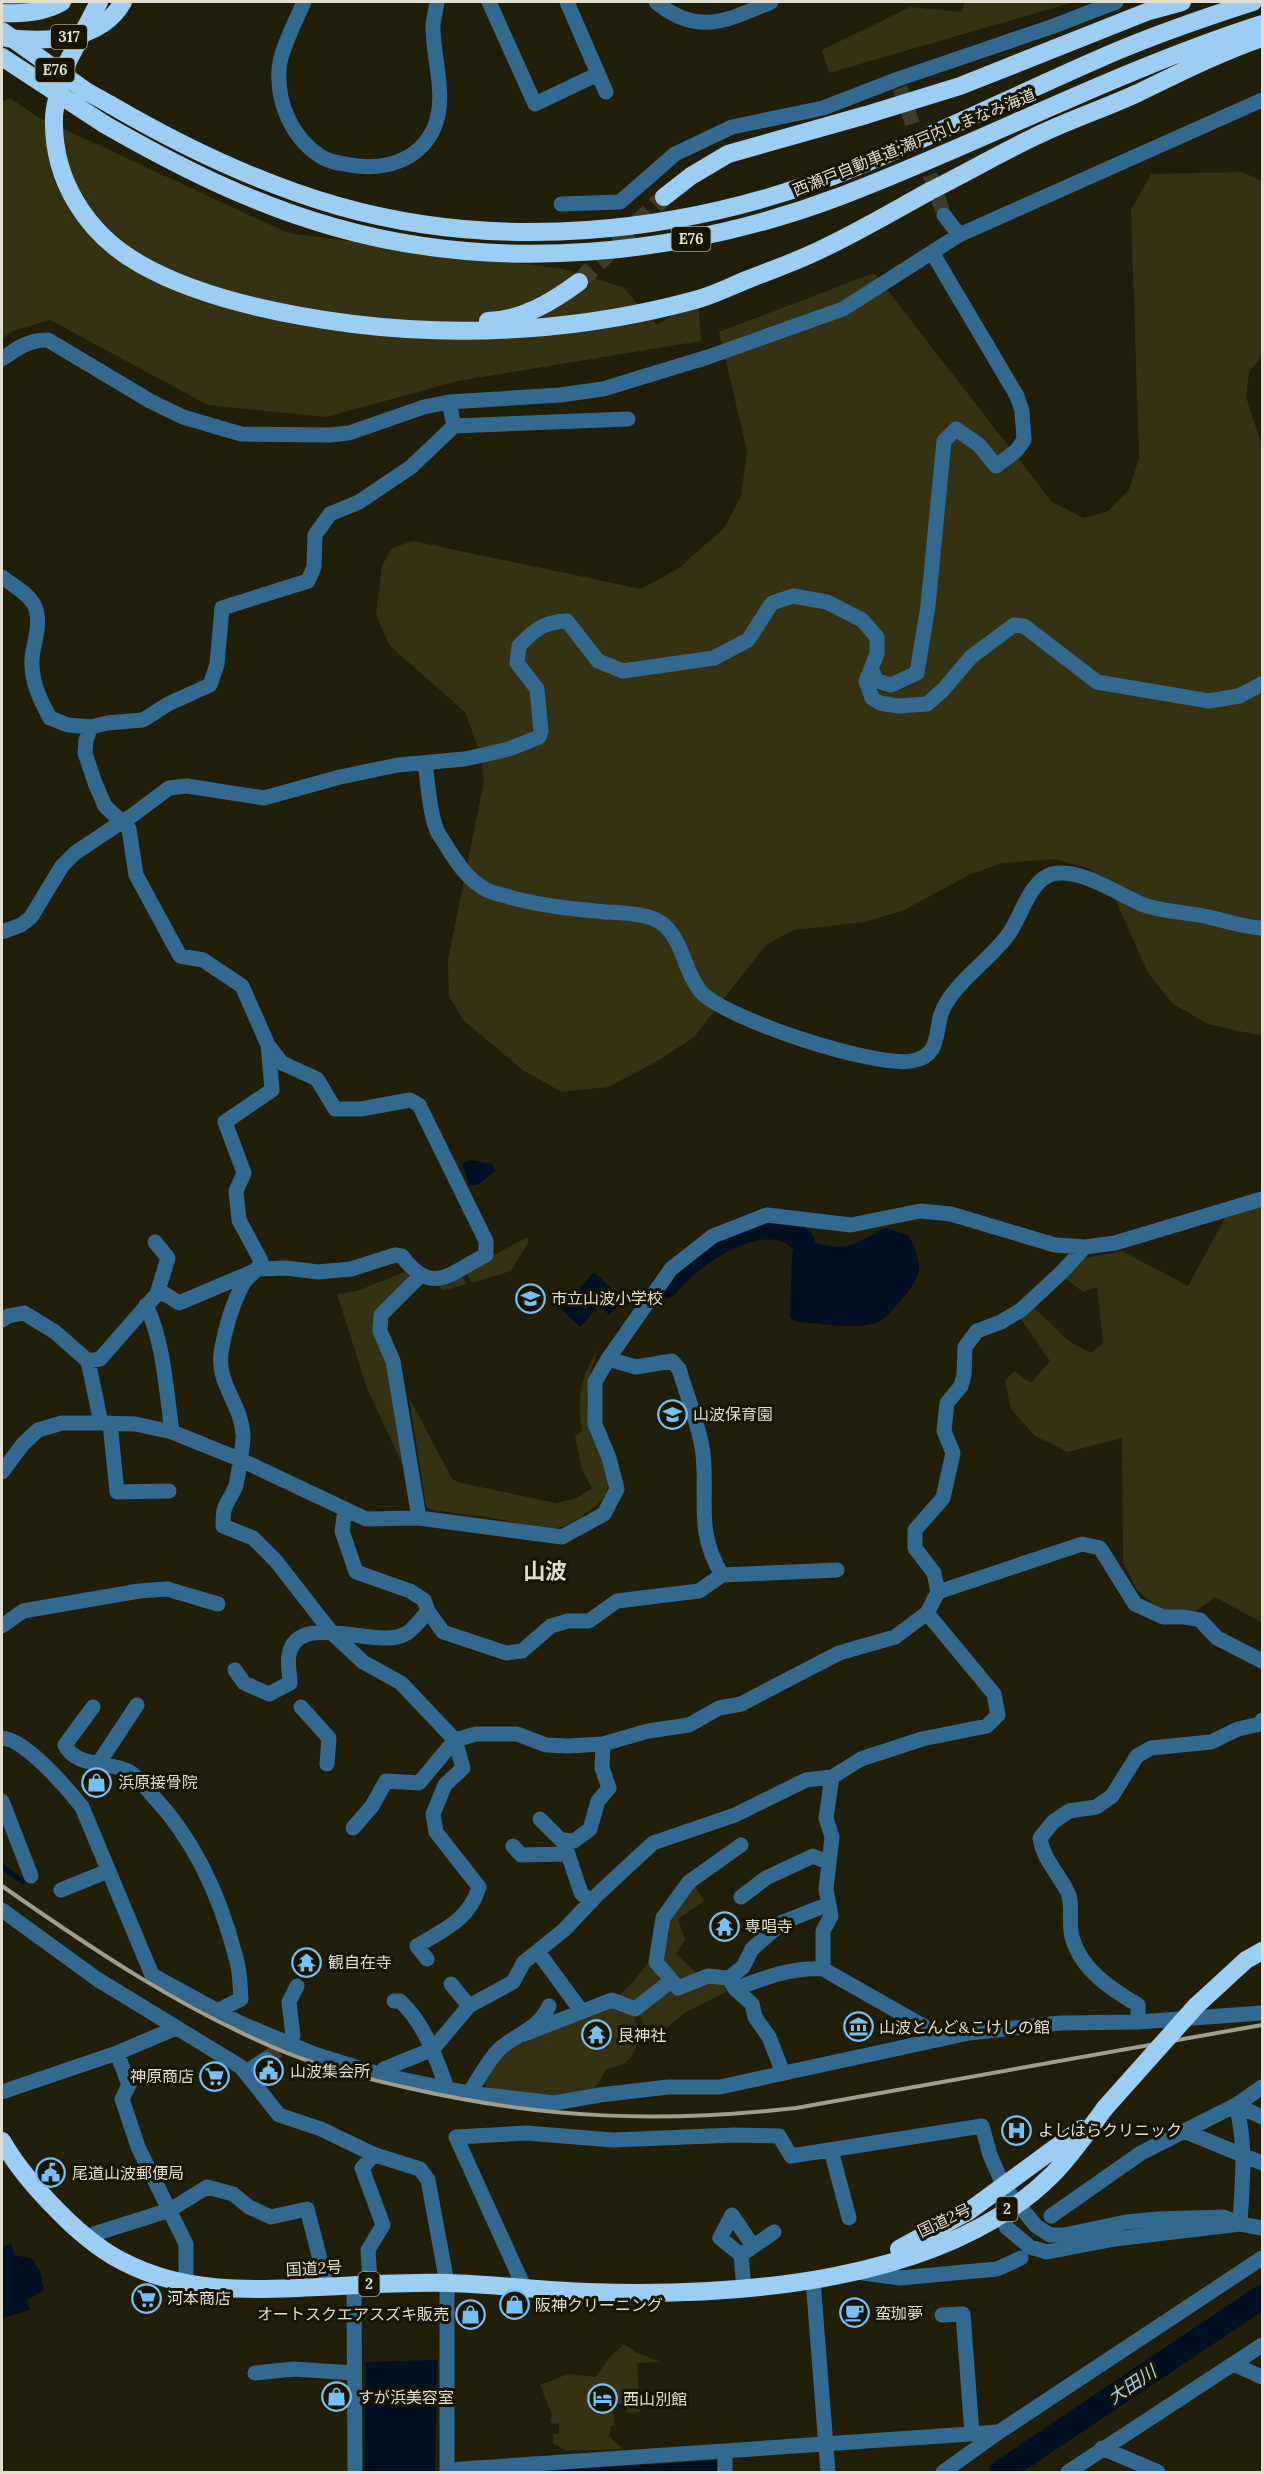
<svg xmlns="http://www.w3.org/2000/svg" width="1264" height="2474" font-family="Lora,'Noto Sans JP',serif">
  <style>
    .green { fill: #353214 }
    .water { fill: #001022 }
    .lines { fill: none; stroke-linecap: round; stroke-linejoin: round }
    .river { stroke: #001022; stroke-width: 24 }
    .minor-tunnel { stroke: #3e3b27; stroke-width: 15; stroke-dasharray: 15 8; stroke-linecap: butt }
    .highway-tunnel { stroke: #3e3b27; stroke-width: 18; stroke-dasharray: 18 9; stroke-linecap: butt }
    .minor { stroke: #33698e; stroke-width: 15 }
    .highway { stroke: #9ccdf3; stroke-width: 18 }
    .rail { stroke: #9f9d8d; stroke-width: 4 }
    .minor-bridge { stroke: #33698e; stroke-width: 15 }
    .highway-bridge { stroke: #9ccdf3; stroke-width: 18 }
    .labels { text-anchor: middle; stroke-width: 6; stroke-linejoin: round; paint-order: stroke }
    .shield { fill: #171502; stroke: #a3a293; stroke-width: 1.5 }
    .shield-label { font-size: 15px; font-weight: bold; fill: #dfded1 }
    .street-label { font-size: 16px; fill: #dfded1; stroke: #171502 }
    .poi-label { font-size: 16px; fill: #dfded1; stroke: #171502; text-anchor: start }
    .water-label { font-size: 18px; font-style: italic; fill: #a9d2f1; stroke: #171502 }
    .district-label { font-size: 22px; font-weight: bold; fill: #dfded1; stroke: #171502 }
  </style>
  <rect width="100%" height="100%" fill="#211e09"/>
  <path class="green" d="M965 2H1074L829 73 822 50 910 7 961 12Z
    M10 98 36 116 288 233 563 269 623 287 657 325 698 299 701 341 458 381 326 417 208 405 50 320 12 331 2 339V102Z
    M1242 172 1262 181V356L1249 372 1246 397 1262 446V1036L1208 1024 1173 1004 1148 973 1108 883 1090 869 1055 859 1002 863 971 874 902 911 864 922 794 930 766 945 694 1037 656 1062 608 1087 562 1092 524 1071 463 1020 449 996 448 960 484 781 480 753 465 712 390 646 376 615 382 566 392 548 413 541 641 589 679 568 724 528 741 496 747 451 719 332 874 273 1052 502 1084 518 1108 511 1129 490 1139 458 1131 210 1151 174Z
    M1262 1206V1628L1261 1622 1215 1597 1192 1614 1160 1609 1137 1590 1123 1562 1122 1438 1068 1452 1035 1436 1011 1409 1005 1381 1014 1371 1031 1383 1050 1361 1018 1315 1031 1305 1070 1342 1091 1353 1103 1343 1097 1287 1083 1292 1062 1276 1081 1259 1122 1251 1188 1286 1225 1218Z
    M528 1237V1243L511 1271 472 1283 465 1270Z
    M407 1271 409 1280 376 1311 391 1362 407 1474 368 1391 337 1294 357 1291Z
    M460 1272 467 1284 442 1291 438 1283Z
    M599 1347C587 1379 581 1406 594 1440 598 1450 606 1462 608 1473 611 1489 604 1500 593 1508 583 1516 573 1524 561 1527 541 1532 518 1522 498 1519 476 1515 453 1514 430 1509L426 1506 409 1397 452 1479 461 1483 556 1503 577 1498 592 1488 582 1469 575 1436 582 1431C577 1395 580 1378 599 1347Z
    M694 1884 704 1901 678 1919 685 1940 676 1954 704 1980 709 1977 732 1989 686 2012 665 2029 659 2030 652 2024 645 2028 638 2011 615 1999 634 1981 670 1934 663 1927Z
    M611 2004 632 2012C639 2027 641 2051 625 2063 621 2066 612 2067 606 2069 602 2077 598 2086 590 2091 568 2106 514 2095 488 2092L483 2079 503 2050 534 2035Z
    M624 2344 638 2353 661 2362 637 2363 640 2412 627 2413V2404H613L614 2425 611 2426 609 2436 623 2449 567 2451 553 2443V2434H559V2424L550 2423 552 2415 540 2385 568 2374 595 2377 611 2356Z"/>
  <path class="water" d="M471 1160 492 1164 496 1171 477 1185H469L463 1165 465 1162Z
    M886 1228 908 1235C914 1246 922 1261 918 1275 915 1285 886 1321 876 1323 850 1330 822 1323 796 1322L790 1318 792 1254 795 1246 809 1241C850 1253 850 1245 886 1228Z
    M594 1272 613 1290 580 1327 561 1309Z
    M616 1292 623 1299 609 1315 602 1308Z
    M2 1863 26 1881 23 1885 2 1870Z
    M11 2244 15 2255 32 2259 40 2271 44 2290 27 2300 30 2310 2 2318V2247Z
    M437 2360 435 2472H365L366 2362Z
    M717 2461V2472H526L716 2461Z"/>
  <g class="lines">
    <path class="river" d="M667 1286C690 1254 767 1202 803 1242
      M1001 2472 1262 2297"/>
    <path class="minor-tunnel" d="M900 88 944 215
      M266 2059 288 2043"/>
    <path class="highway-tunnel" d="M579 282 664 197"/>
    <path class="minor" d="M304 2C297 18 279 53 279 70 277 102 291 137 320 156 329 162 339 163 350 165 384 171 419 161 434 128 448 96 432 57 433 24 434 17 436 9 437 2
      M489 2 535 104 598 74
      M567 2 606 92
      M656 2C698 37 728 20 771 2
      M4 11 26 2
      M561 204 620 202 675 154 732 127 823 108 898 79 1051 27 1116 2
      M944 215 959 235
      M2 359C16 349 30 339 48 340L150 401 183 417 241 434 330 435 349 433 424 407 449 402 560 395 603 389 708 357 843 309 959 235 1262 100
      M454 426 628 419
      M2 577C28 596 43 601 36 636 35 644 32 652 32 660 31 681 40 700 50 718L68 725 91 727
      M871 669 877 681 891 685 917 673 928 606 944 441 956 429 979 445 996 466 1016 451 1024 440 1022 411 1017 396 933 254
      M425 763C428 783 429 810 436 828 438 835 444 841 447 847 457 863 467 878 483 888 490 893 500 894 509 897 541 906 573 909 606 912 624 913 650 913 664 925 684 943 684 972 701 992 726 1019 875 1068 912 1061 940 1056 935 1034 941 1014 952 984 989 961 1008 935 1021 918 1029 881 1052 874 1080 867 1119 895 1144 905 1163 912 1185 912 1204 916 1224 920 1242 927 1262 928
      M133 815 169 788 187 786 264 798 340 777 398 765 465 759 509 749 539 737 541 731 537 689 517 663 519 646C535 629 544 622 567 621L598 661 623 671 714 658 748 640 772 603 793 596 827 602 862 620 877 637V654L866 681 872 698 880 703 898 706 927 704 943 690 971 657 1014 625 1024 626 1097 682 1209 701 1239 696 1262 684
      M2 932 21 925 31 917 62 866 75 853 117 825
      M268 1045 272 1090 225 1122 244 1173 236 1191 239 1220 261 1261C258 1273 247 1275 242 1286 233 1303 226 1327 222 1347 214 1382 241 1402 243 1434 244 1439 237 1484 235 1488 226 1507 223 1503 223 1526L253 1538 276 1561 332 1633 363 1662 401 1683 455 1740 463 1768 445 1785 433 1814 436 1832 479 1887C469 1920 445 1929 417 1946L427 1959
      M155 1242 168 1258 157 1294
      M146 1305C164 1343 166 1390 172 1432
      M2 1320 8 1316 24 1313 55 1332 88 1361 101 1423
      M608 1359 636 1367 672 1361 679 1369C686 1393 701 1431 703 1454 708 1501 695 1530 722 1575
      M88 1361 100 1359 157 1294H165L179 1303 259 1269 286 1268 318 1272 351 1269 395 1255 402 1256C432 1297 450 1273 486 1255V1241L419 1105 410 1100 361 1109H335L317 1079 282 1063 268 1045 242 986 203 960 180 956 136 875 129 829 105 806 95 783 85 753 86 740 91 727 107 723 143 720 168 704 210 685 217 664 222 608 308 581 314 567 315 535 330 514 359 502 411 467 454 426 449 402
      M110 1423 117 1492 169 1491
      M2 1472 23 1444 38 1430 62 1423H101L135 1424 172 1432 239 1459 366 1519 419 1518 562 1537 604 1514 617 1489 609 1458 595 1424V1382L608 1359 671 1269 713 1236 767 1215 851 1225 920 1211 951 1214 1055 1245 1085 1247 1115 1243 1262 1199
      M345 1510 342 1531 356 1572 410 1591 424 1600 428 1611 443 1632 506 1653 522 1651 551 1626 568 1621H589L617 1601 699 1591 722 1575 837 1570
      M419 1518 393 1361 380 1331 381 1315 420 1276
      M938 1592 934 1573 915 1548V1530L943 1498 953 1453 944 1431 947 1403 961 1386 964 1375 965 1347 977 1331 1001 1322 1021 1310 1061 1273 1085 1247
      M2 1626 23 1611 139 1591 167 1589 218 1604
      M235 1670 244 1683 269 1694 290 1683C290 1674 287 1663 289 1655 297 1609 378 1650 405 1634 414 1630 421 1618 428 1611
      M93 1707 65 1745C76 1768 110 1761 130 1772 138 1777 146 1788 152 1795 195 1840 221 1899 236 1958 240 1970 240 1985 241 1999L217 2011
      M301 1707 329 1738 327 1764
      M2 1738C25 1739 67 1788 82 1807L152 1975 242 2024 314 2054 381 2075 469 2093 554 2103 600 2095 668 2087H720L969 2033 1060 2023 1138 2022 1262 2013
      M98 1764 137 1705
      M2 1801 31 1876
      M540 1819 561 1840 574 1841 590 1829 598 1801 609 1788 602 1768 603 1744
      M353 1828 372 1806 386 1781 419 1783 455 1740 476 1734H517L546 1745 568 1746 603 1744 648 1731 689 1725 719 1708 741 1704 839 1653 895 1637 927 1613 938 1592 1082 1544 1100 1548 1135 1604 1163 1617H1184L1200 1620 1217 1638 1262 1661
      M741 1845 689 1882 663 1918 656 1962 678 1988 708 1976 729 1978 743 1967 752 1949 783 1922 829 1904
      M513 1846 521 1855 568 1854 581 1893 591 1902
      M61 1890 108 1871
      M741 1897 766 1878 813 1856 829 1863
      M2 1910 97 1979 241 2067 279 2115 321 2129 375 2155 420 2169 428 2180 447 2283V2470L999 2432
      M538 1952 582 2012
      M823 1969V1931L831 1916 826 1889 832 1837 826 1818 832 1777
      M729 1978 735 1989C764 1978 792 1967 823 1969L925 2027 929 2042
      M451 1984 469 2006
      M735 1989 752 2004 755 2017 769 2037 783 2073
      M394 2001H400C425 2024 435 2056 447 2088
      M1138 2022V2005C1111 1989 1081 1970 1072 1937 1068 1923 1074 1904 1067 1891 1058 1873 1043 1859 1040 1838L1053 1822 1069 1811 1096 1807 1112 1796 1137 1756 1151 1748 1211 1742 1238 1729 1260 1724 1262 1720
      M524 2034 612 2000 635 2009 671 1981
      M288 2043 293 2036 289 2002 297 1986
      M117 2053 129 2085 122 2099 138 2147 186 2244V2284
      M246 2072 266 2059
      M381 2075 384 2069 433 2049 469 2006 513 1982 524 1962 564 1930 597 1895 653 1843 735 1815 806 1780 832 1777 861 1759 922 1739 987 1726 998 1715 994 1694 927 1613
      M2 2092 117 2053 176 2028
      M469 2093C478 2080 491 2055 503 2046 520 2033 540 2027 549 2006
      M1236 2105C1247 2147 1242 2182 1240 2224
      M1236 2105 1262 2117
      M1184 2131 1262 2163
      M831 2150 849 2218
      M1010 2194 1036 2226 1050 2235H1064L1126 2222 1158 2219 1224 2217 1240 2224 1262 2228
      M1051 2216 1141 2153 1236 2105 1262 2087
      M98 2245 94 2234 170 2210 207 2187 233 2194 249 2207 271 2217 307 2209 327 2286
      M753 2246 732 2215 720 2238 741 2255 774 2232
      M741 2255 744 2289
      M856 2272 900 2278 997 2269 1021 2258
      M813 2280 828 2472
      M370 2284 368 2250 383 2225 362 2168 374 2155
      M354 2285 355 2472
      M524 2287 456 2137 526 2133 613 2140 735 2135 779 2136 791 2156 982 2126 990 2155 1004 2187 1006 2227 1030 2247 1047 2252 1115 2239 1240 2224
      M942 2315 963 2314 972 2434
      M1233 2364 1262 2377
      M255 2373 294 2369 354 2373
      M1102 2448 1158 2472
      M725 2451V2472
      M943 2472 999 2432 1262 2258
      M1068 2472 1262 2345"/>
    <path class="highway" d="M2 13C21 14 45 12 62 2
      M6 38C47 42 100 42 123 2
      M68 61C63 79 55 98 54 117 52 180 87 234 140 264 201 299 284 315 353 324 467 338 585 330 695 300 714 295 731 286 749 279 769 271 789 264 809 255 850 237 890 213 930 191 964 174 997 155 1032 138 1066 121 1103 109 1138 93 1179 73 1219 53 1262 38
      M111 105C183 147 258 183 338 206 500 252 677 234 833 176 922 142 1007 99 1094 61 1145 38 1200 19 1253 2
      M104 124C177 166 252 204 334 227 499 274 682 256 841 196 983 142 1118 70 1262 24
      M664 197 691 176 728 154 866 115 960 86 1149 11 1182 2
      M488 321C522 320 552 302 579 282
      M1196 2006 1246 1960 1262 1951
      M2 2141C19 2171 43 2197 68 2221 84 2236 102 2251 122 2261 184 2294 251 2290 319 2287 362 2285 405 2282 448 2283 495 2284 542 2291 588 2292 734 2297 942 2284 1052 2175 1072 2155 1088 2131 1105 2108
      M899 2249 969 2211 1081 2129"/>
    <path class="rail" d="M2 1886C92 1949 184 2011 287 2053 327 2069 371 2080 413 2089 546 2119 661 2123 796 2108L1262 2025"/>
    <path class="minor-bridge" d="M117 825 133 815"/>
    <path class="highway-bridge" d="M2 31 86 91 111 105
      M2 57 104 124
      M68 61 99 2
      M1105 2108 1196 2006"/>
  </g>
  <defs>
    <symbol id="school-ring" viewBox="-11 -11 22 22"><circle r="9.5" fill="#171502" stroke="#76c0f7" stroke-width="1.5"/><path d="M0-5L7-2L0 1L-7-2ZM-4 1L0 2.5L4 1V4Q0 6-4 4Z" fill="#76c0f7"/></symbol>
    <symbol id="shop-ring" viewBox="-11 -11 22 22"><circle r="9.5" fill="#171502" stroke="#76c0f7" stroke-width="1.5"/><path d="M-5-2.5h2.3a2.7 3.5 0 0 1 5.4 0H5L5.5 6h-11ZM-1.5-2.5h3a1.5 2.3 0 0 0-3 0Z" fill="#76c0f7"/></symbol>
    <symbol id="temple-ring" viewBox="-11 -11 22 22"><circle r="9.5" fill="#171502" stroke="#76c0f7" stroke-width="1.5"/><path d="M0-6L5-2H3V0L6.5 2.5H4V6H1.5V3h-3V6H-4V2.5H-6.5L-3 0V-2H-5Z" fill="#76c0f7"/></symbol>
    <symbol id="museum-ring" viewBox="-11 -11 22 22"><circle r="9.5" fill="#171502" stroke="#76c0f7" stroke-width="1.5"/><path d="M0-6L6-3V-2H-6V-3ZM-5-1h2V3h-2ZM-1-1h2V3h-2ZM3-1h2V3H3ZM-6 4H6V6H-6Z" fill="#76c0f7"/></symbol>
    <symbol id="civic-ring" viewBox="-11 -11 22 22"><circle r="9.5" fill="#171502" stroke="#76c0f7" stroke-width="1.5"/><path d="M-.6-6.5H3V-4.5H.6V-3L4-1V1h2V6H-6V1h2V-1L-.6-3ZM-1.2 2.5V6h2.4V2.5Z" fill="#76c0f7"/></symbol>
    <symbol id="supermarket-ring" viewBox="-11 -11 22 22"><circle r="9.5" fill="#171502" stroke="#76c0f7" stroke-width="1.5"/><path d="M-6-5.5h2.5l.6 2H6L4.5 2H-2.5L-4.4-4H-6ZM-1.5 3.2a1.3 1.3 0 1 0 .1 0ZM3 3.2a1.3 1.3 0 1 0 .1 0Z" fill="#76c0f7"/></symbol>
    <symbol id="hospital-ring" viewBox="-11 -11 22 22"><circle r="9.5" fill="#171502" stroke="#76c0f7" stroke-width="1.5"/><path d="M-5-5h3v3.5h4V-5h3V5h-3V1.5h-4V5h-3Z" fill="#76c0f7"/></symbol>
    <symbol id="cafe-ring" viewBox="-11 -11 22 22"><circle r="9.5" fill="#171502" stroke="#76c0f7" stroke-width="1.5"/><path d="M-5.5-4.5H6V0H3Q3 3.5 0 3.5H-2.5Q-5.5 3.5-5.5 0ZM3-3.2v2h1.7v-2ZM-6 4.5H4V6H-6Z" fill="#76c0f7"/></symbol>
    <symbol id="hotel-ring" viewBox="-11 -11 22 22"><circle r="9.5" fill="#171502" stroke="#76c0f7" stroke-width="1.5"/><path d="M-6-4.5h1.5V1H6V5H4.5V3h-9V5H-6ZM-4 0a1.8 1.8 0 1 1 3.6 0ZM.5 0V-2.5h3Q6-2.5 6 0Z" fill="#76c0f7"/></symbol>
  </defs>
  <g fill-rule="evenodd">
    <use href="#school-ring" x="514" y="1282" width="33" height="33"/>
    <use href="#school-ring" x="656" y="1398" width="33" height="33"/>
    <use href="#shop-ring" x="80" y="1766" width="33" height="33"/>
    <use href="#temple-ring" x="708" y="1910" width="33" height="33"/>
    <use href="#temple-ring" x="290" y="1946" width="33" height="33"/>
    <use href="#museum-ring" x="842" y="2010" width="33" height="33"/>
    <use href="#temple-ring" x="580" y="2018" width="33" height="33"/>
    <use href="#civic-ring" x="252" y="2054" width="33" height="33"/>
    <use href="#supermarket-ring" x="198" y="2060" width="33" height="33"/>
    <use href="#hospital-ring" x="1000" y="2114" width="33" height="33"/>
    <use href="#civic-ring" x="34" y="2156" width="33" height="33"/>
    <use href="#supermarket-ring" x="130" y="2282" width="33" height="33"/>
    <use href="#shop-ring" x="498" y="2288" width="33" height="33"/>
    <use href="#cafe-ring" x="838" y="2296" width="33" height="33"/>
    <use href="#shop-ring" x="454" y="2298" width="33" height="33"/>
    <use href="#shop-ring" x="320" y="2380" width="33" height="33"/>
    <use href="#hotel-ring" x="586" y="2382" width="33" height="33"/>
  </g>
  <g class="labels">
    <g class="shield">
      <rect x="51" y="25" width="36" height="24" rx="4.5"/>
      <rect x="35.5" y="58" width="39" height="24" rx="4.5"/>
      <rect x="671.5" y="227" width="39" height="24" rx="4.5"/>
      <rect x="996.5" y="2197" width="21" height="24" rx="4.5"/>
      <rect x="358.5" y="2272" width="21" height="24" rx="4.5"/>
    </g>
    <g class="shield-label">
      <text x="69" y="42">317</text>
      <text x="55" y="75">E76</text>
      <text x="691" y="244">E76</text>
      <text x="1007" y="2214">2</text>
      <text x="369" y="2289">2</text>
    </g>
    <g class="street-label">
      <text transform="translate(914 142) rotate(-22)" y="6">西瀬戸自動車道;瀬戸内しまなみ海道</text>
      <text transform="translate(944 2220) rotate(-25)" y="6">国道2号</text>
      <text transform="translate(314 2268) rotate(-3)" y="6">国道2号</text>
    </g>
    <g class="poi-label">
      <text x="551" y="1304">市立山波小学校</text>
      <text x="693" y="1420">山波保育園</text>
      <text x="118" y="1788">浜原接骨院</text>
      <text x="745" y="1932">専唱寺</text>
      <text x="328" y="1968">観自在寺</text>
      <text x="879" y="2033">山波とんど&amp;こけしの館</text>
      <text x="618" y="2041">艮神社</text>
      <text x="290" y="2077">山波集会所</text>
      <text x="194" y="2082" text-anchor="end">神原商店</text>
      <text x="1038" y="2136">よしはらクリニック</text>
      <text x="72" y="2179">尾道山波郵便局</text>
      <text x="167" y="2304">河本商店</text>
      <text x="535" y="2311">阪神クリーニング</text>
      <text x="875" y="2319">蛮珈夢</text>
      <text x="449" y="2320" text-anchor="end">オートスクエアスズキ販売</text>
      <text x="358" y="2403">すが浜美容室</text>
      <text x="623" y="2405">西山別館</text>
    </g>
    <g class="water-label">
      <text transform="translate(1132 2385) rotate(-34)" y="6">大田川</text>
    </g>
    <g class="district-label">
      <text x="545" y="1579">山波</text>
    </g>
  </g>
  <rect width="1264" height="2474" fill="none" stroke="#dfded1" stroke-width="6"/>
</svg>
